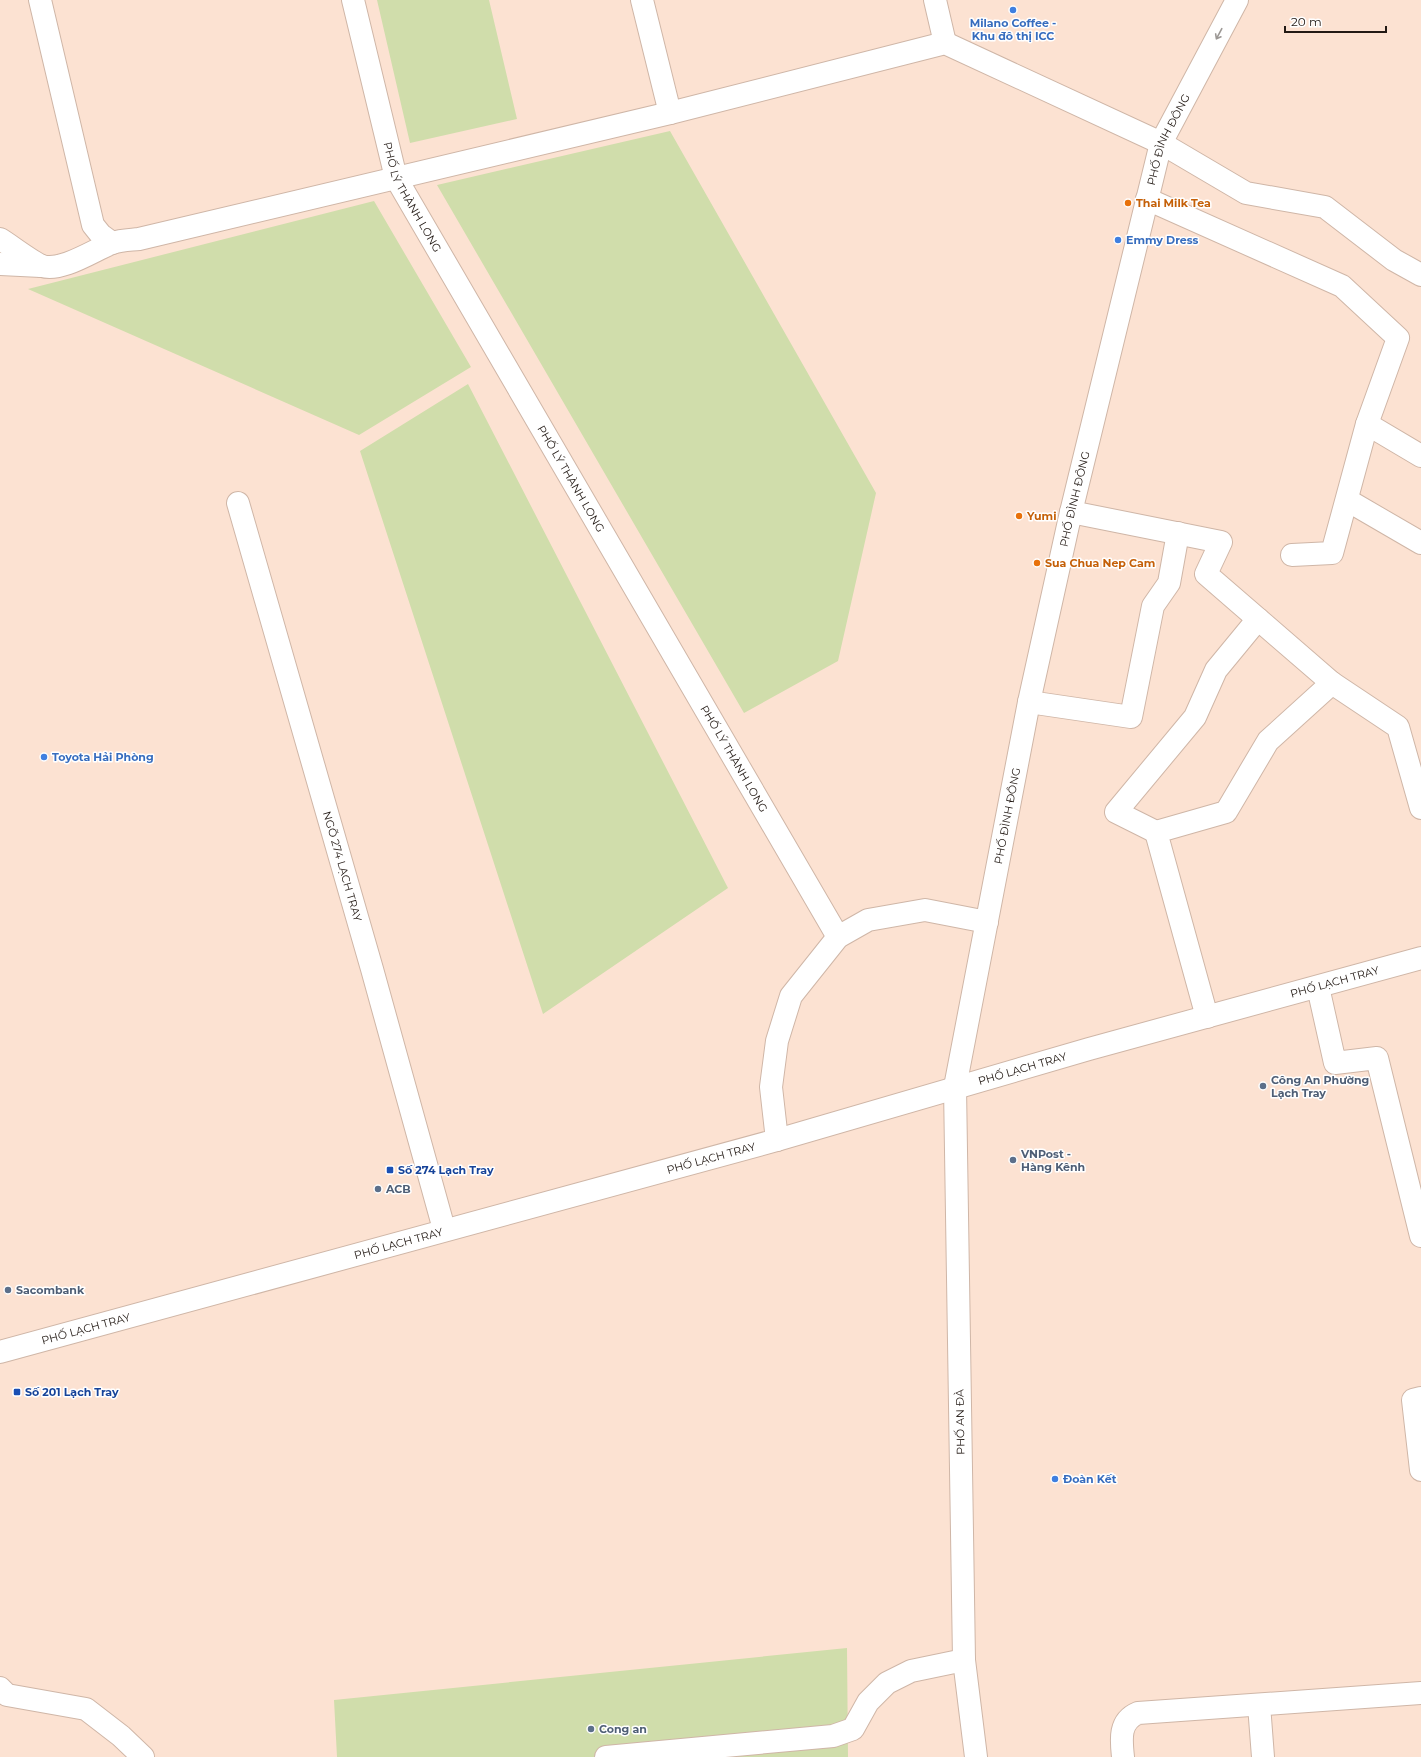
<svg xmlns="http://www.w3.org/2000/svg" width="1421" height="1757" font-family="Montserrat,sans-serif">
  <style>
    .green { fill: #d0ddab }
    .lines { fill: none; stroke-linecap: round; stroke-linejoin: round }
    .minor-casing { stroke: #cfb6a7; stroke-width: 24 }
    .major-casing { stroke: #cfb6a7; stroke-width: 24 }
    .minor { stroke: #fff; stroke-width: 22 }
    .major { stroke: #fff; stroke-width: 22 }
    .oneway { stroke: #9c9895 }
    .shop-dot { fill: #3f7fe0; stroke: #fff; stroke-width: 1.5 }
    .food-dot { fill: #e8710a; stroke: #fff; stroke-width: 1.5 }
    .service-dot { fill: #5c6f8a; stroke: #fff; stroke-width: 1.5 }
    .transit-dot { fill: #1a4fb4; stroke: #fff; stroke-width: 1.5 }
    .labels { text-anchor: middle; stroke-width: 3; stroke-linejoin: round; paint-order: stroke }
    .shop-label { font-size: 11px; font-weight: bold; fill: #366cbe; stroke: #fff; text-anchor: start }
    .street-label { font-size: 11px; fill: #221914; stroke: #fff }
    .food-label { font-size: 11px; font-weight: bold; fill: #c56008; stroke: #fff; text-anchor: start }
    .service-label { font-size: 11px; font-weight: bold; fill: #4e5e75; stroke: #fff; text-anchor: start }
    .transit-label { font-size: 11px; font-weight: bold; fill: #164399; stroke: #fff; text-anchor: start }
  </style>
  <rect width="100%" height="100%" fill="#fce2d2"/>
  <path class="green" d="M377 0H489L517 119 410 143Z
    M670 131 876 493 838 661 744 713 437 185Z
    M374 201 471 367 359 435 28 289Z
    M468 384 728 888 543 1014 360 451Z
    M847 1648 848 1757H337L334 1700Z"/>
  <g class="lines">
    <defs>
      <g id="minor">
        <path d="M40 0 93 225 101 235 112 243"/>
        <path id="s1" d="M353 0 396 178 838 937"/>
        <path d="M642 0 670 113"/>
        <path d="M935 0 945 43"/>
        <path d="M1147 199 1342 286 1398 338 1367 424 1332 553 1292 555"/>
        <path d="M0 239C10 245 32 262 42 266 62 272 94 250 112 243 121 240 130 240 139 239L670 113 945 43 1161 143 1246 193 1325 207 1394 260 1421 275"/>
        <path d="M0 264 41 266"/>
        <path d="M1367 424 1421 456"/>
        <path d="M1347 500 1421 543"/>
        <path id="s2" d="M238 503 372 969 444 1229"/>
        <path d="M1071 512 1221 542 1206 574 1332 683 1398 727 1421 808"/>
        <path d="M1029 702 1131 717 1153 606 1169 583 1178 533"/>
        <path d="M1156 832 1116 812 1195 717 1216 670 1258 619"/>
        <path d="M1318 987 1335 1063 1377 1058 1421 1236"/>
        <path d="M1207 1017 1156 832 1226 812 1268 741 1332 683"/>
        <path d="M777 1140 771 1087 777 1041 791 996 838 937 868 920 925 910 987 922"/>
        <path d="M1421 1398 1413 1400 1421 1470"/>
        <path d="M0 1688 7 1695 86 1709 121 1736 143 1757"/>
        <path d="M1259 1705 1263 1757"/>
        <path d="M606 1757 833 1736 853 1729 868 1702 887 1683 911 1671 964 1660"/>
        <path id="s3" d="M976 1757 964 1660 955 1087 1029 702 1071 512 1161 143 1237 0"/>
        <path d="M1123 1757C1121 1739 1119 1721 1138 1713L1421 1693"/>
      </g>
      <g id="major">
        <path id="s4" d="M0 1352 777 1140 1089 1049 1421 958"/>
      </g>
    </defs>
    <use href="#minor" class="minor-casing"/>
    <use href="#major" class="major-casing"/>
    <use href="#minor" class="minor"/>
    <use href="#major" class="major"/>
  </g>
  <defs><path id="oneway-shaft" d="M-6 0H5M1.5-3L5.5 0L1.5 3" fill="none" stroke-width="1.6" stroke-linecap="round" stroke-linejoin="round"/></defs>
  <use class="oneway" href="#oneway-shaft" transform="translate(1219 34) rotate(118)"/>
  <g class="shop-dot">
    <circle cx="1013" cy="10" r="4"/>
    <circle cx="1118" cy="240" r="4"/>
    <circle cx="44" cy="757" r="4"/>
    <circle cx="1055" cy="1479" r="4"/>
  </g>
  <g class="food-dot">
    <circle cx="1128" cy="203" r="4"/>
    <circle cx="1019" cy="516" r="4"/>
    <circle cx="1037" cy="563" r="4"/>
  </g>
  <g class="service-dot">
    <circle cx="1263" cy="1086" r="4"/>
    <circle cx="1013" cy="1160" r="4"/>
    <circle cx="378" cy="1189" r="4"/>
    <circle cx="8" cy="1290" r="4"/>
    <circle cx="591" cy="1729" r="4"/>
  </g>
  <g class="transit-dot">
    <rect x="386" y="1166" width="8" height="8" rx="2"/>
    <rect x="13" y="1388" width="8" height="8" rx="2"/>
  </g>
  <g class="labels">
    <g class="shop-label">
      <text x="1013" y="27" text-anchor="middle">Milano Coffee -<tspan x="1013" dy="13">Khu đô thị ICC</tspan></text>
      <text x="1126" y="244">Emmy Dress</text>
      <text x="52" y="761">Toyota Hải Phòng</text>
      <text x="1063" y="1483">Đoàn Kết</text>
    </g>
    <g class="street-label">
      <text dy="4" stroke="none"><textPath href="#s3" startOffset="1643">PHỐ ĐÌNH ĐÔNG</textPath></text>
      <text dy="4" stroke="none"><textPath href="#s1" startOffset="207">PHỐ LÝ THÀNH LONG</textPath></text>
      <text dy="4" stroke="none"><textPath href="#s1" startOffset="531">PHỐ LÝ THÀNH LONG</textPath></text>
      <text dy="4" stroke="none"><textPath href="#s3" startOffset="1271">PHỐ ĐÌNH ĐÔNG</textPath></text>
      <text dy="4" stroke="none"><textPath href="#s1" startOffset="855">PHỐ LÝ THÀNH LONG</textPath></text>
      <text dy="4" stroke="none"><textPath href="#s3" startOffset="947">PHỐ ĐÌNH ĐÔNG</textPath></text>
      <text dy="4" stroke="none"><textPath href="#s2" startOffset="378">NGÕ 274 LẠCH TRAY</textPath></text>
      <text dy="4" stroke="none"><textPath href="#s4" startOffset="1385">PHỐ LẠCH TRAY</textPath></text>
      <text dy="4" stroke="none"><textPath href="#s4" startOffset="1061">PHỐ LẠCH TRAY</textPath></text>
      <text dy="4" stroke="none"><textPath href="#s4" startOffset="737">PHỐ LẠCH TRAY</textPath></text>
      <text dy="4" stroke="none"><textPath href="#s4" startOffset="413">PHỐ LẠCH TRAY</textPath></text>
      <text dy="4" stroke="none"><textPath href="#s4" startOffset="89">PHỐ LẠCH TRAY</textPath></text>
      <text transform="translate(960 1422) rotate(-91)" y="4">PHỐ AN ĐÀ</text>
    </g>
    <g class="food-label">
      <text x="1136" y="207">Thai Milk Tea</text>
      <text x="1027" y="520">Yumi</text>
      <text x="1045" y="567">Sua Chua Nep Cam</text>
    </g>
    <g class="service-label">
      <text x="1271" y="1084">Công An Phường<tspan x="1271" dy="13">Lạch Tray</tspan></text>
      <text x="1021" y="1158">VNPost -<tspan x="1021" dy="13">Hàng Kênh</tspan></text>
      <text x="386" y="1193">ACB</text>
      <text x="16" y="1294">Sacombank</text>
      <text x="599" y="1733">Cong an</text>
    </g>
    <g class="transit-label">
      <text x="398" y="1174">Số 274 Lạch Tray</text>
      <text x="25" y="1396">Số 201 Lạch Tray</text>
    </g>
  </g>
  <path d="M1285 26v6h101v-6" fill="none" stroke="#221914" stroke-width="2"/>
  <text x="1291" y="26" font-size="12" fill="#221914" stroke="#ffffff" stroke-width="3" paint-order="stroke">20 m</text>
</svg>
